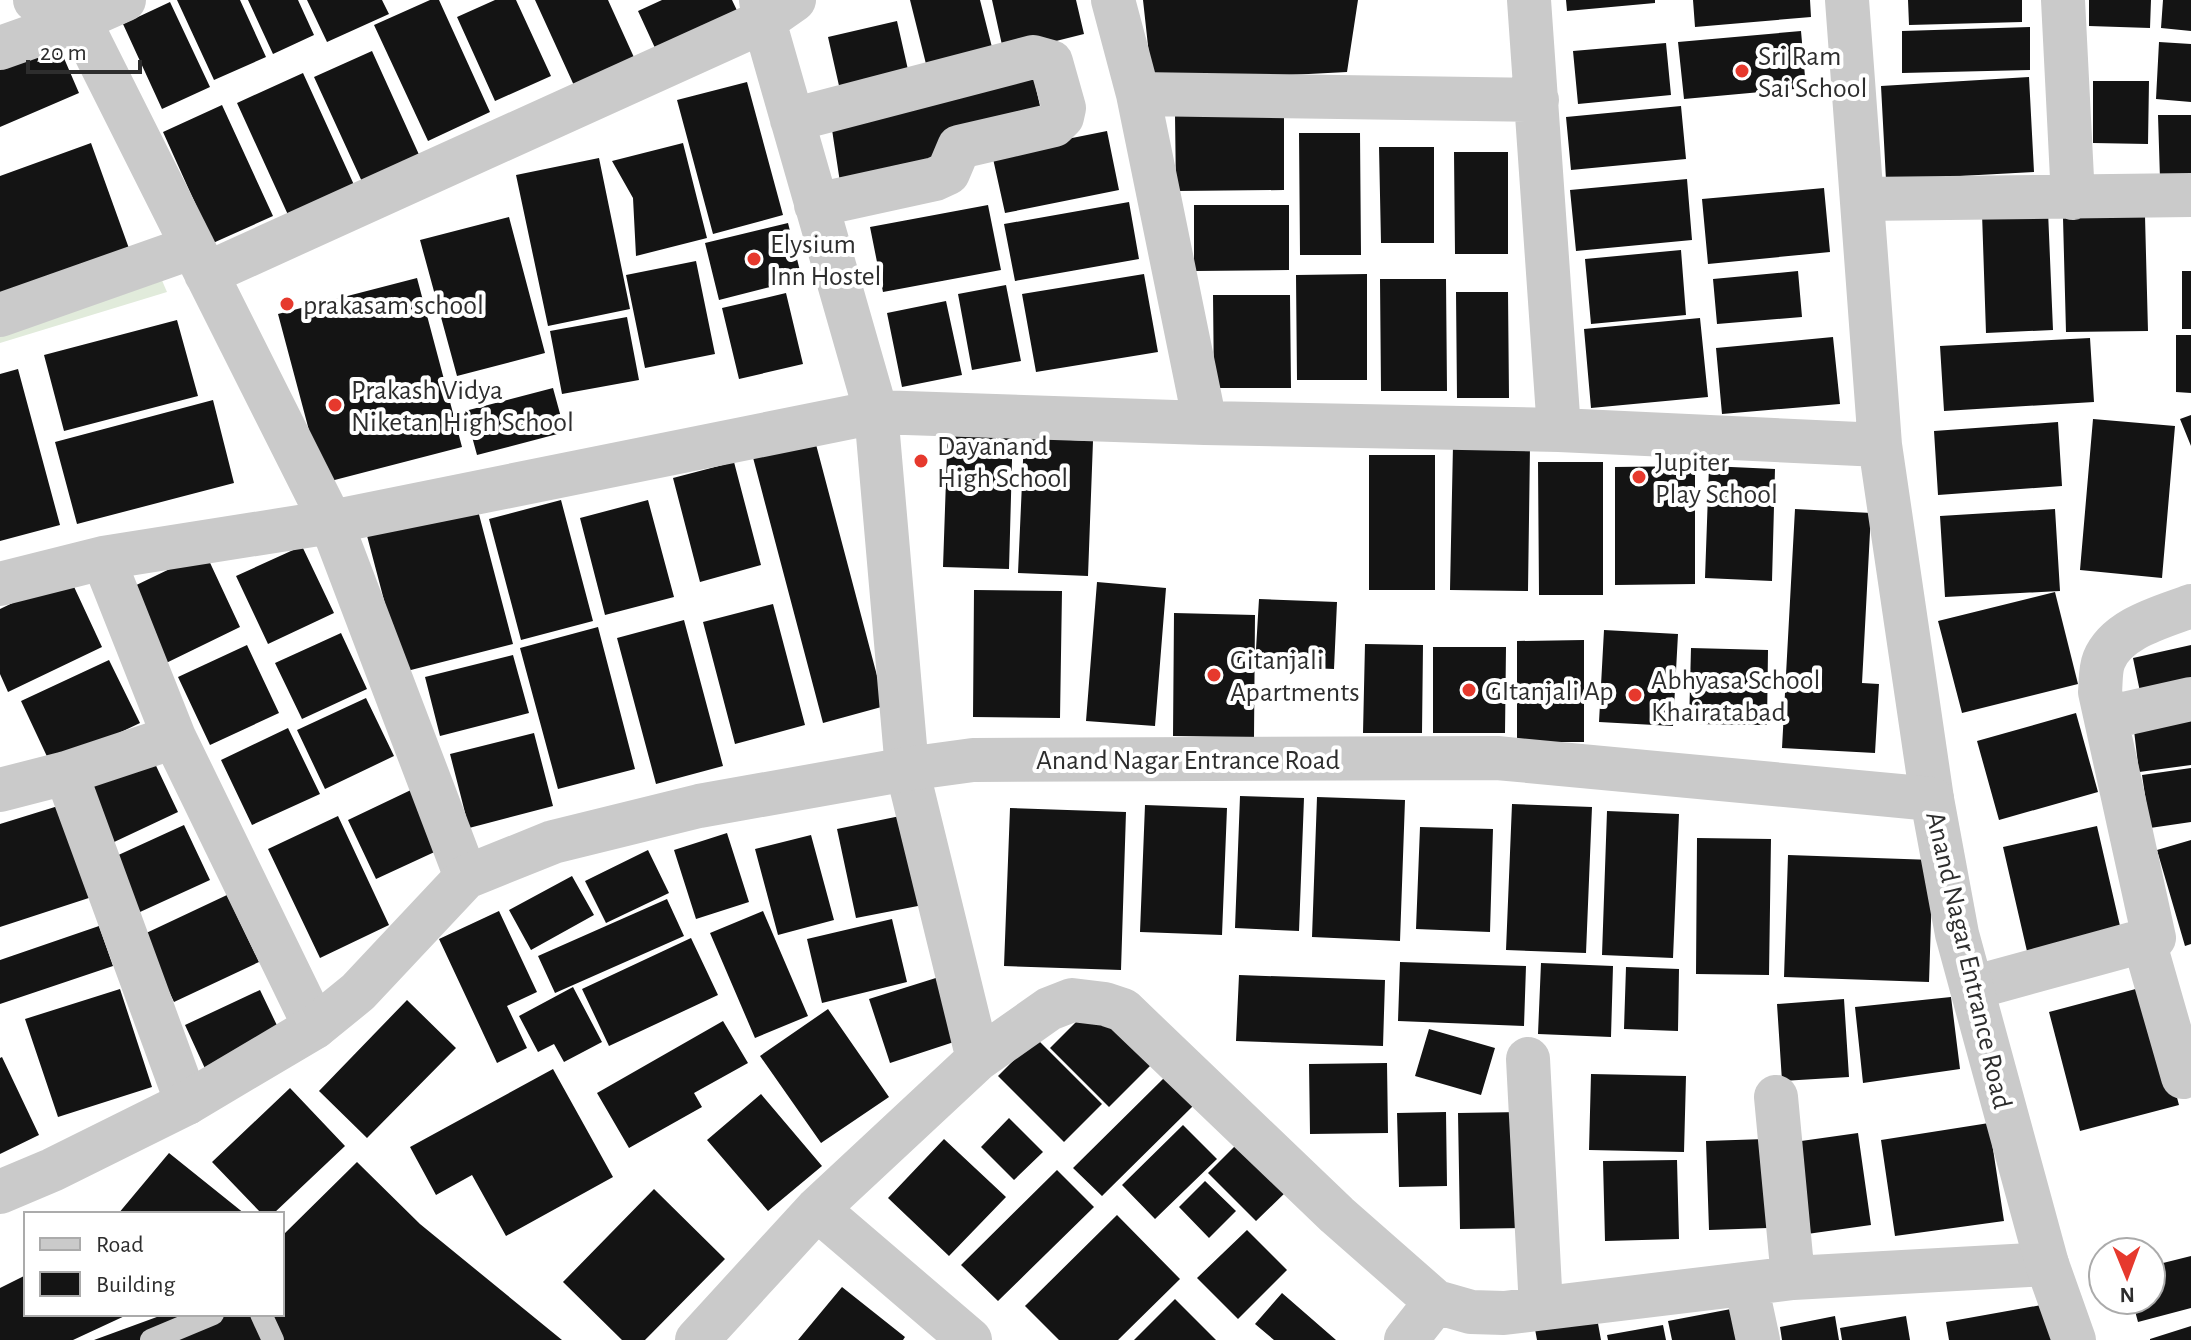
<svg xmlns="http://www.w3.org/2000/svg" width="2191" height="1340" font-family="'Alegreya Sans',sans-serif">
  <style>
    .green { fill: #e1ebdb }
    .building { fill: #141414 }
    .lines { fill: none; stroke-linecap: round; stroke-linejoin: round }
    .service { stroke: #cacaca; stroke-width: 22 }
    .minor { stroke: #cacaca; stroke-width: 44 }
    .tertiary { stroke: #cacaca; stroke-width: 44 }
    .poi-dot { fill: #e6392d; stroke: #fff; stroke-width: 3 }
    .labels { text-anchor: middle; stroke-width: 8; stroke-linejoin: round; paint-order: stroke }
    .poi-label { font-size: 28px; fill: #2d2d2d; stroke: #fff; text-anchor: start }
    .street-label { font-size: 28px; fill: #2d2d2d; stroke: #fff }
  </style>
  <rect width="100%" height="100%" fill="#fff"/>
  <path class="green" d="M154 262 167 292 0 343V313Z"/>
  <path class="building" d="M177 0H240L266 57 214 80Z
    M248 0H298L314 35 273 54Z
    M307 0H382L389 14 327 42Z
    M430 0H439L490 112 428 141 374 25Z
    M495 0H516L551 76 495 101 457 17Z
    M535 0H608L637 64 577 92Z
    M662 0H732L743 23 661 61 638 11Z
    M910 0H980L996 63 930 80Z
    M992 0H1076L1084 34 1004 54Z
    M1143 0H1358L1347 72 1152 82Z
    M1566 0H1655V3L1567 11Z
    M1693 0H1810L1811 17 1695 27Z
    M1908 0H2022V22L1909 25Z
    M2089 0H2151L2150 28 2089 26Z
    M2163 0H2191V31L2161 28Z
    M170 2 210 87 162 109 123 24Z
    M897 21 911 83 842 99 828 37Z
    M2030 27V70L1902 73V31Z
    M1801 31 1806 88 1684 99 1678 42Z
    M57 42 79 93 0 127V66Z
    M2159 42 2191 44V102L2156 99Z
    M1666 43 1671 95 1578 104 1573 51Z
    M372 51 421 159 364 186 314 77Z
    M303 73 355 187 289 217 237 103Z
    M2029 77 2034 172 1886 180 1881 86Z
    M1034 79 1044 124 936 170 841 189 831 123Z
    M2093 81H2149L2148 144 2093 143Z
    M747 82 783 215 713 234 677 100Z
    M222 105 273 216 213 243 163 132Z
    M1681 106 1686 159 1571 170 1566 117Z
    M1284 114V190L1176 191 1175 115Z
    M2158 115H2191V178L2160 179Z
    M1107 131 1119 190 1005 213 992 154Z
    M1299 133H1360L1361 255H1300Z
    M91 143 131 254 0 301V176Z
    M683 143 707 238 636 256 633 198 612 161Z
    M1379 147H1434V243H1381Z
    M1454 152H1508V254H1455Z
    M599 158 630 309 548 326 516 175Z
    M1687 179 1692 240 1576 251 1570 190Z
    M1824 188 1830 252 1708 264 1702 199Z
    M1129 202 1139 259 1015 281 1004 224Z
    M988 205 1001 270 883 292 870 227Z
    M1194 205H1289V270L1194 271Z
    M2048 211 2053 330 1986 333 1982 213Z
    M2145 216 2148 331 2066 332 2063 218Z
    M509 217 545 353 457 376 420 240Z
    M788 223 802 279 719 300 705 243Z
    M1681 250 1686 315 1591 324 1585 259Z
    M696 261 715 354 645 368 626 275Z
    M1798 271 1802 317 1717 324 1713 279Z
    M2182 271H2191V329H2182Z
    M1144 274 1158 352 1036 372 1022 294Z
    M1367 274V380H1297L1296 275Z
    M417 278 462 447 323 483 278 314Z
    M1380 279H1446L1447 391H1381Z
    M1006 285 1021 361 972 370 958 294Z
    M1456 292H1508L1509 398H1457Z
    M786 293 803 364 739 379 722 308Z
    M1213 295H1290L1291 388H1214Z
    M946 301 962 375 902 387 887 313Z
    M627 317 639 380 562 394 550 331Z
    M1700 318 1708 397 1591 408 1584 329Z
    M177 320 198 396 64 431 44 355Z
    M2176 335H2191V393L2176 392Z
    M1833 337 1840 404 1722 414 1716 348Z
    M2090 338 2094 402 1944 411 1940 346Z
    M18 369 60 525 0 541V374Z
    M553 388 565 432 477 455 465 411Z
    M213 400 234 483 77 524 55 442Z
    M2191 415V446L2180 419Z
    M2093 419 2175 426 2162 578 2080 570Z
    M948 422 1013 424 1009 569 943 567Z
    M2058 422 2062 486 1938 495 1934 431Z
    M813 433 885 706 823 723 751 450Z
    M1024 438 1093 441 1088 576 1018 573Z
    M1453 445 1530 446 1528 591 1450 590Z
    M1369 455H1435V590H1369Z
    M734 462 761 565 700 582 673 478Z
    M1538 462H1603V595H1539Z
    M1695 466V584L1615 585V467Z
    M1709 466 1775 469 1772 581 1705 578Z
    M561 500 593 621 521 640 489 519Z
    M648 500 674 597 605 615 580 518Z
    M476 503 513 644 403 672 366 532Z
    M1795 509 1871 513 1862 683 1879 684 1875 753 1782 748Z
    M2055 509 2060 591 1945 597 1940 516Z
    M302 546 334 613 268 644 236 576Z
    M205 552 240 627 162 665 126 590Z
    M69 576 102 647 8 692 0 674V609Z
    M1097 582 1166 588 1155 726 1086 721Z
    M974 590 1062 591 1060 718 973 717Z
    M2055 592 2078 684 1962 713 1938 621Z
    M1259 599 1337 602 1334 669 1255 666Z
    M773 604 805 725 735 744 703 622Z
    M1174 613 1255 615 1254 737 1173 736Z
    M684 620 723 766 656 784 617 638Z
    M598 627 635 769 558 789 520 648Z
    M1604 630 1678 634 1673 726 1599 722Z
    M341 633 367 689 302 719 275 663Z
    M1584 640V742H1517V641Z
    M1365 644 1423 645 1422 733H1363Z
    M247 645 279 713 210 745 178 677Z
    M2191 645V695L2143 706 2133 658Z
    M1433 647H1506L1505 733H1433Z
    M1691 648 1768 650 1767 725 1689 724Z
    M513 655 529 713 440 736 425 677Z
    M109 660 140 723 51 765 21 701Z
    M366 698 394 756 325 789 297 730Z
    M2191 706V765L2139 772 2132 714Z
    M2076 713 2098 792 1999 820 1977 741Z
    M288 728 320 794 252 825 221 760Z
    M534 733 553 806 469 828 450 754Z
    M149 751 178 812 112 843 82 782Z
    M2191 768V822L2150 828 2142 775Z
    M413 789 441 849 376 879 348 820Z
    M1240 796 1304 798 1299 931 1235 928Z
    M1317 797 1405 800 1400 941 1312 937Z
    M71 802 101 894 0 927V824Z
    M1512 804 1592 807 1586 953 1506 950Z
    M1145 805 1227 808 1222 935 1140 932Z
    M1010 808 1126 812 1121 970 1004 966Z
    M1607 811 1679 814 1673 958 1602 955Z
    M905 815 923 905 856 918 837 829Z
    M338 816 389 925 320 958 268 849Z
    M184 825 210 880 140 912 114 857Z
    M2097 826 2123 939 2029 960 2003 847Z
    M1420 827 1493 829 1490 932 1416 929Z
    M727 833 749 902 696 919 674 850Z
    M811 835 834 920 778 935 755 849Z
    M1697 838 1771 839 1769 975 1696 974Z
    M2191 840V944L2185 946 2157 850Z
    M648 850 669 893 606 923 585 881Z
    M1788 855 1933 860 1929 982 1784 977Z
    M572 876 594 915 531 950 509 910Z
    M227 895 259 962 174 1002 142 935Z
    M667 899 684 936 555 993 538 956Z
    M499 911 537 992 507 1006 527 1048 497 1063 439 939Z
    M763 911 808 1016 755 1038 710 933Z
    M892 919 907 982 822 1003 807 939Z
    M99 926 113 966 0 1004V960Z
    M691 938 718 995 609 1046 582 989Z
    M1400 962 1526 966 1524 1026 1398 1021Z
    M1541 963 1613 966 1611 1037 1538 1034Z
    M1626 967 1679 969 1678 1031 1624 1029Z
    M1239 975 1385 980 1383 1046 1236 1041Z
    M939 977 960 1040 890 1063 869 999Z
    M2147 986 2179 1105 2080 1131 2049 1012Z
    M573 987 602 1042 564 1062 554 1044 538 1052 519 1016Z
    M120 989 152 1087 58 1117 25 1019Z
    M260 990 284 1040 208 1075 185 1025Z
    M1951 997 1960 1069 1863 1083 1855 1007Z
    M1844 999 1849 1077 1782 1081 1777 1004Z
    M407 1000 456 1048 367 1138 319 1091Z
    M1093 1005 1152 1064 1109 1107 1050 1048Z
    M828 1009 889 1097 821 1143 760 1056Z
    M723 1021 748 1063 694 1093 702 1107 629 1148 597 1093Z
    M1429 1029 1495 1048 1481 1095 1415 1076Z
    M1036 1038 1102 1104 1064 1142 998 1076Z
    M2 1057 39 1135 0 1154V1058Z
    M1387 1063 1388 1133 1310 1134 1309 1064Z
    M553 1069 613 1177 506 1236 472 1175 436 1195 410 1147Z
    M1591 1074 1686 1076 1684 1152 1589 1150Z
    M1165 1077 1193 1106 1102 1196 1073 1168Z
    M290 1088 345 1146 273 1214H262L212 1162Z
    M761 1094 822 1166 768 1211 707 1140Z
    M1446 1112 1447 1186 1399 1187 1397 1113Z
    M1522 1112 1524 1228 1460 1229 1458 1113Z
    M1009 1118 1043 1152 1014 1180 981 1147Z
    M1989 1123 2004 1221 1895 1236 1881 1140Z
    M1183 1125 1217 1159 1155 1219 1122 1185Z
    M1858 1133 1871 1225 1800 1235 1787 1143Z
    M944 1139 1006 1197 949 1256 888 1198Z
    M1242 1139 1290 1188 1256 1221 1208 1173Z
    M1765 1139 1768 1228 1709 1230 1706 1141Z
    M169 1153 245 1214H118Z
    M1677 1160 1679 1239 1605 1241 1603 1161Z
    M357 1162 420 1224 562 1340H94L165 1314H282V1236Z
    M1057 1170 1094 1207 998 1301 961 1265Z
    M1205 1181 1236 1211 1209 1238 1179 1207Z
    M654 1189 725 1259 645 1340H622L563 1282Z
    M1117 1215 1180 1279 1118 1340H1059L1025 1306Z
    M1247 1230 1287 1270 1238 1319 1197 1278Z
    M2191 1256V1308L2138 1322 2132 1300H2151V1266Z
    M26 1275V1314H129L73 1340H0V1288Z
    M842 1287 905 1337 903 1340H798Z
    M1282 1293 1336 1340H1274L1255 1324Z
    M1175 1299 1216 1340H1134Z
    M2047 1304 2054 1340H1949L1946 1322Z
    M1731 1309 1737 1340H1672L1668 1321Z
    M1835 1316 1839 1340H1782L1780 1327Z
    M1906 1316 1910 1340H1842L1840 1328Z
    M1597 1318 1601 1340H1537L1535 1329Z
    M1663 1325 1666 1340H1608L1607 1335Z
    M2191 1326V1340H2150V1339Z"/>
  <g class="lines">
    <path class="service" d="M261 1314 273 1340
      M151 1340 213 1314"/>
    <path class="minor" d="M35 0 79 20 331 522 466 877
      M761 0 764 21 876 412 907 769 978 1059
      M1113 0 1138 94 1205 423
      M1529 0 1559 430
      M1847 0 1880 445 1932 799
      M2063 0 2073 198
      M0 48 79 20 124 0
      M1138 94 1537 100
      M792 120 1033 57 1051 62 1064 108 1062 117 1054 125 959 147 948 173 935 179 816 205
      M1863 199 2191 195
      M206 274 764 21 794 0
      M0 315 193 247
      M103 558 174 737 315 1027
      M0 584 103 558 331 522 876 412 1205 423 1559 430 1880 445
      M2106 718 2191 699
      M66 773 187 1103
      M0 790 66 773 174 737
      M2144 941 2183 1077
      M1972 988 2154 938 2100 692C2101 682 2100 670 2104 660 2117 628 2162 617 2191 606
      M1528 1059 1541 1308
      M1776 1097 1793 1278
      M817 1209 970 1340
      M1746 1284 1758 1340
      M697 1340 817 1209 978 1059 1049 1009 1072 1000 1105 1004 1123 1010 1337 1215 1436 1302 1471 1312 1504 1313 1793 1278 2047 1264
      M1406 1340 1436 1302"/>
    <path class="tertiary" d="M0 1192 52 1170 187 1103 315 1027 358 992 466 877 553 842 699 806 907 769 973 760 1497 758 1932 799 1957 934 2047 1264 2074 1340"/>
  </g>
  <g class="poi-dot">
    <circle cx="1742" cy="71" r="8"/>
    <circle cx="754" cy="259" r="8"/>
    <circle cx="287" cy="304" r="8"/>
    <circle cx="335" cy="405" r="8"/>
    <circle cx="921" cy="461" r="8"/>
    <circle cx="1639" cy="477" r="8"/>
    <circle cx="1214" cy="675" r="8"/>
    <circle cx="1469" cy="690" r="8"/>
    <circle cx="1635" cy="695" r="8"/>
  </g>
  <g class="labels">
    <g class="poi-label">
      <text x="1758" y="65">Sri Ram<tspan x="1758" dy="32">Sai School</tspan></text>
      <text x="770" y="253">Elysium<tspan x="770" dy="32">Inn Hostel</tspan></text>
      <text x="303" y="314">prakasam school</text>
      <text x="351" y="399">Prakash Vidya<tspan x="351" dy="32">Niketan High School</tspan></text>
      <text x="937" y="455">Dayanand<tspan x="937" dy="32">High School</tspan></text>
      <text x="1655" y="471">Jupiter<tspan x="1655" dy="32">Play School</tspan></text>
      <text x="1230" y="669">Gitanjali<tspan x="1230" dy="32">Apartments</tspan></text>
      <text x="1651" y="689">Abhyasa School<tspan x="1651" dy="32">Khairatabad</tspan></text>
      <text x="1485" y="700">GItanjali Ap</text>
    </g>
    <g class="street-label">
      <text x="1188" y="769">Anand Nagar Entrance Road</text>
      <text transform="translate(1970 960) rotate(77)" y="10">Anand Nagar Entrance Road</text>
    </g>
  </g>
  <rect x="24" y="1212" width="260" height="104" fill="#ffffff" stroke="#ababab" stroke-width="2"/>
  <rect x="40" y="1238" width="40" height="12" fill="#cacaca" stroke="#ababab" stroke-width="2"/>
  <text x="96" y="1252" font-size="24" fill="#2d2d2d">Road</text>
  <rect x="40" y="1272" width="40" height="24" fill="#141414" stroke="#ababab" stroke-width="2"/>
  <text x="96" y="1292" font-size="24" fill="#2d2d2d">Building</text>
  <g transform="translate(2127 1276) rotate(179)"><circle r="38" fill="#ffffff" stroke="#ababab" stroke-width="2"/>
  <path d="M0-6L14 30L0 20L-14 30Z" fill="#e6392d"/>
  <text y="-12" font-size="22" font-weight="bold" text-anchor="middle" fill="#2d2d2d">N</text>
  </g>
  <path d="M28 60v12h112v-12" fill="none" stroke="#2d2d2d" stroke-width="4"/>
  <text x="40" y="60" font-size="24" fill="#2d2d2d" stroke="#ffffff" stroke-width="6" paint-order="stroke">20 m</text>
</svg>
